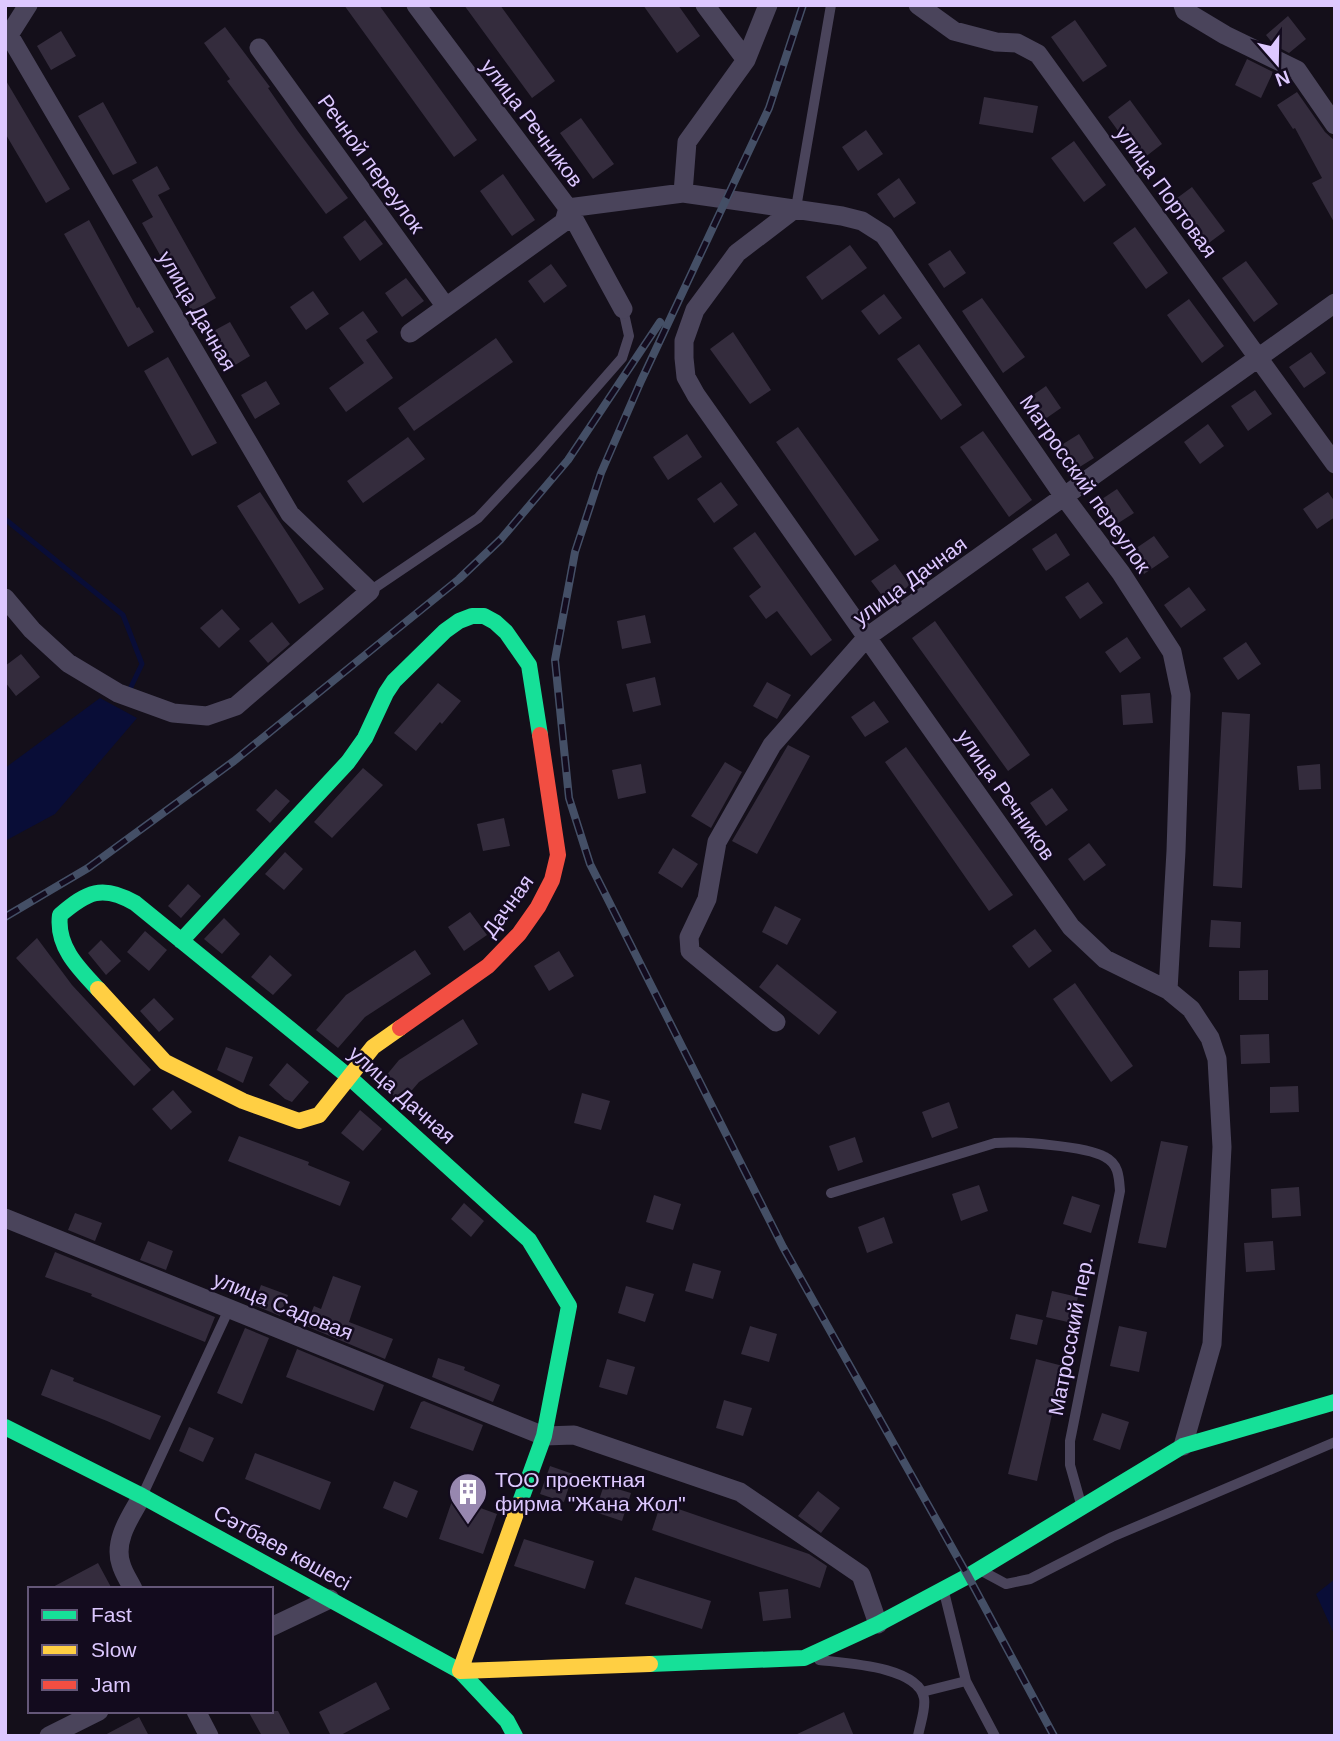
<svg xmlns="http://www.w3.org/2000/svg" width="1340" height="1741" font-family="Arial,sans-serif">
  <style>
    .water { fill: #090d37 }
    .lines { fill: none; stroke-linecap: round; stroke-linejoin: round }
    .stream { stroke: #090d37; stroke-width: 5 }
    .building { fill: #342c3d }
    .lane { stroke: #4a445b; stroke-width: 10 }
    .street { stroke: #4a445b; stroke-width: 19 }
    .fast { stroke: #16e098; stroke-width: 16 }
    .slow { stroke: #ffcf43; stroke-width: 16 }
    .jam { stroke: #f24e42; stroke-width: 16 }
    .rail-casing { stroke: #444f66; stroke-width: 8 }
    .rail { stroke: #130b1e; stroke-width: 5; stroke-dasharray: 16; stroke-linecap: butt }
    .labels { text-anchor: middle; stroke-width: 5; stroke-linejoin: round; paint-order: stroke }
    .street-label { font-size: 21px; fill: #ddc8ff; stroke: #130b1e }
    .poi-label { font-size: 21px; fill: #ddc8ff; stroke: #130b1e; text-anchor: start }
  </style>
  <rect width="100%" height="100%" fill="#140f1a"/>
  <path class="water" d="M100 698 137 718 55 814 5 841V768Z
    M1335 1579V1636L1316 1594Z"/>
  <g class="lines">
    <path class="stream" d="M5 519 123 615 142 664 129 691"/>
  </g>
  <path class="building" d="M344 5H379L477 140 454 157Z
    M464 5H500L555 81 532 98Z
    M643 5H678L700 36 677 53Z
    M1288 16 1306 39 1289 53 1274 45 1266 35Z
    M1075 20 1107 66 1083 82 1051 37Z
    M225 27 270 87 268 88 297 130 348 198 326 214 227 81 230 79 204 43Z
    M61 31 76 56 51 70 37 46Z
    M1247 59 1273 72 1261 98 1235 85Z
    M5 79 70 189 46 203 5 133Z
    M1297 92 1325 132 1335 141V224L1312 183 1322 178 1295 128 1293 129 1277 105Z
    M984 97 1038 106 1033 133 979 124Z
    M1130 100 1162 144 1140 161 1108 117Z
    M103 102 137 163 113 175 78 116Z
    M581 118 614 164 593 179 560 133Z
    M866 130 883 154 858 171 842 147Z
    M1074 141 1106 185 1084 202 1051 158Z
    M157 166 170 189 158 195 216 298 192 312 142 223 153 217 132 180Z
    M503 174 535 220 512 236 480 191Z
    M899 178 916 203 894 218 877 194Z
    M1192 187 1225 231 1202 248 1169 204Z
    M89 220 137 308 139 307 154 332 128 347 64 234Z
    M365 220 383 244 360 261 343 237Z
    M1135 227 1168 273 1146 289 1113 243Z
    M850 245 867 268 822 300 806 277Z
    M950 250 966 273 944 288 928 264Z
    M1246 261 1278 304 1254 322 1222 278Z
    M551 264 567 286 544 303 528 281Z
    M406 278 424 301 402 317 385 293Z
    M313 291 329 314 306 330 290 307Z
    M884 294 902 318 879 335 861 311Z
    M982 298 1025 357 1003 373 962 311Z
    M1189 299 1224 346 1202 363 1167 315Z
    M363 311 378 332 366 340 393 378 346 412 329 388 364 363 339 328Z
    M230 322 250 356 227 370 206 335Z
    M733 332 771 390 750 404 710 349Z
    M496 338 513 362 414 431 398 408Z
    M919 344 962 405 941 420 897 359Z
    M1311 352 1326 373 1304 388 1289 367Z
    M168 357 217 443 192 456 144 371Z
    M266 381 280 404 255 419 241 395Z
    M1046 386 1061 408 1038 424 1023 402Z
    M1255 390 1272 414 1248 431 1231 406Z
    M1208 424 1224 446 1200 464 1184 442Z
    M798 427 879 540 855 556 776 442Z
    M983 431 1032 500 1009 517 960 447Z
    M687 434 702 457 668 480 653 457Z
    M1079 434 1094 458 1070 473 1055 449Z
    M408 437 425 459 363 503 347 481Z
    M721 482 738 505 714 523 697 499Z
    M1117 489 1134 513 1109 529 1093 505Z
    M260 492 324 589 299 604 237 506Z
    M1328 492 1335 502V517L1317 529 1303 509Z
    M755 532 832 640 811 656 777 611 766 619 749 596 761 587 733 548Z
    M1056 533 1070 555 1046 571 1032 549Z
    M1154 536 1169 557 1144 574 1129 553Z
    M895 564 910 585 887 602 871 581Z
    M1088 582 1103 603 1080 619 1065 597Z
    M1189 587 1206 610 1181 628 1164 605Z
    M222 609 240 629 219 648 200 628Z
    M645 615 651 643 622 649 617 621Z
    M935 621 1030 755 1008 771 912 638Z
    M272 622 290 644 268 663 249 641Z
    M1127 637 1141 658 1120 673 1105 652Z
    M1246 642 1261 664 1238 680 1223 658Z
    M21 654 40 677 16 696 5 682V666Z
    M655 677 661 705 633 712 626 684Z
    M767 682 791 695 777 719 753 706Z
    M438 683 461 701 442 724 440 722 416 751 394 733Z
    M1150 693 1153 723 1123 725 1121 695Z
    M874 701 889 722 865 737 851 717Z
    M1222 712 1250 714 1242 888 1213 886Z
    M788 745 810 756 757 854 732 841Z
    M906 747 1013 895 989 911 885 762Z
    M725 762 742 772 711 828 691 816Z
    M641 764 646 793 618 799 612 770Z
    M1320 764 1321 789 1299 790 1297 766Z
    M363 768 383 785 332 838 314 822Z
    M1052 788 1068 810 1046 826 1030 803Z
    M276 789 290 801 270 823 256 810Z
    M504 818 510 846 483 851 477 824Z
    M1089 843 1106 865 1084 881 1068 859Z
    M673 848 698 864 682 888 658 873Z
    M285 852 303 869 284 890 265 874Z
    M188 884 201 896 181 918 168 906Z
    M775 906 801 919 787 945 762 932Z
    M470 912 487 935 464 951 448 927Z
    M224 918 240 934 222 954 204 939Z
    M1211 920 1241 922 1240 948 1209 947Z
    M1035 929 1052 951 1029 968 1012 946Z
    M145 931 167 950 149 971 127 952Z
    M37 938 72 985 151 1070 134 1086 16 958Z
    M101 940 121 961 106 975 88 953Z
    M415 950 431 974 365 1017 338 1048 316 1030 346 995Z
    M559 951 574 976 549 991 534 966Z
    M270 955 292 975 273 995 251 977Z
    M777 964 837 1012 819 1035 759 987Z
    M1268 970V1000H1239V971Z
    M1075 983 1133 1066 1111 1082 1053 999Z
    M154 998 174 1019 159 1032 140 1011Z
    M463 1019 478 1044 419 1082 401 1103 380 1083 399 1060Z
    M1269 1034 1270 1063 1241 1064 1240 1035Z
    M226 1047 253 1057 243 1083 217 1070Z
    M287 1063 309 1082 292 1102 285 1099 269 1085Z
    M1298 1086 1299 1112 1270 1113V1087Z
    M173 1090 192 1112 171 1130 152 1109Z
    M582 1093 610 1101 601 1130 574 1123Z
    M949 1102 958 1128 932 1138 922 1112Z
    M360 1110 382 1129 363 1151 341 1133Z
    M239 1136 309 1162 308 1165 350 1182 340 1206 228 1161Z
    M855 1137 863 1162 838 1171 829 1146Z
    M1161 1141 1188 1146 1166 1248 1138 1243Z
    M979 1185 988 1211 961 1221 952 1194Z
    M1299 1187 1301 1216 1272 1218 1271 1189Z
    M654 1195 681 1204 673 1230 646 1222Z
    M1072 1196 1100 1205 1091 1233 1063 1224Z
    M464 1203 484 1221 471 1237 451 1219Z
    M75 1213 102 1223 95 1241 68 1230Z
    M884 1217 893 1243 867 1253 858 1227Z
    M148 1241 173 1251 166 1270 140 1260Z
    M1273 1241 1275 1270 1246 1272 1244 1243Z
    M55 1252 215 1317 205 1342 91 1296 92 1294 45 1277Z
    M693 1263 721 1271 713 1299 685 1291Z
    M333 1276 361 1286 349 1322 393 1339 385 1359 306 1326 314 1306 321 1309Z
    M261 1285 288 1295 280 1316 254 1305Z
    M626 1286 654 1294 645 1322 618 1313Z
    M1052 1291 1078 1297 1072 1323 1046 1317Z
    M1016 1314 1043 1320 1037 1345 1010 1339Z
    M750 1326 777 1334 769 1362 741 1354Z
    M1119 1326 1147 1332 1139 1372 1110 1366Z
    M245 1328 269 1338 242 1404 217 1393Z
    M297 1349 384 1385 374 1411 286 1377Z
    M438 1358 465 1367 464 1370 500 1385 493 1402 432 1377Z
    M607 1359 635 1367 627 1395 599 1387Z
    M1036 1359 1063 1366 1037 1481 1008 1474Z
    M51 1369 74 1378 73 1381 161 1416 150 1440 107 1421 41 1395Z
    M724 1400 752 1408 743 1436 716 1428Z
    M424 1401 483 1425 473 1451 410 1428 421 1402Z
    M1102 1413 1129 1422 1120 1450 1093 1440Z
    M189 1427 214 1438 203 1462 179 1451Z
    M255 1453 331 1482 320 1510 245 1479Z
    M550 1466 573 1474 564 1502 540 1494Z
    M394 1481 418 1491 407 1518 383 1508Z
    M604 1485 631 1493 622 1521 595 1512Z
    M818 1491 840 1508 821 1533 798 1516Z
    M453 1498 497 1514 483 1554 439 1539Z
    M661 1503 809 1554 827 1566 820 1588 652 1530Z
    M524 1539 594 1561 585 1589 514 1566Z
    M98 1563 112 1589H49Z
    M635 1577 711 1601 702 1629 625 1604Z
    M788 1589 791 1618 763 1621 759 1592Z
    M376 1682 390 1709 339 1736H331L319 1712Z
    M248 1711H278L291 1736H262Z
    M844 1712 854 1736H793Z
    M139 1717 149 1736H103Z"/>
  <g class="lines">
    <path class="lane" d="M796 208 831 5
      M370 591 478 518 537 455 622 358 629 336 623 309
      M831 1193 995 1143C1017 1141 1086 1146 1105 1157 1119 1164 1119 1178 1120 1191L1070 1441V1465L1081 1504
      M144 1492 229 1309
      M980 1570 1006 1584 1030 1579 1112 1537 1335 1442
      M944 1592 966 1681 995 1736
      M819 1660C844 1663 918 1666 924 1698 926 1709 920 1724 918 1736
      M922 1692 966 1681"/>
    <path class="street" d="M416 5 568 208 683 193 842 216 862 221 884 235 1065 498 1121 573 1172 652 1181 695 1176 851 1168 990
      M705 5 746 60
      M918 5 954 31 996 42 1017 43 1038 54 1335 464
      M1183 5 1185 11 1225 35 1297 70 1335 125
      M5 34 9 35 28 5
      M259 48 446 307 564 222 568 208
      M683 193 687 142 746 60 768 5
      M568 208 623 309
      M796 208 737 253 695 310 684 341V358L686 377 696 395 1071 927 1105 959 1168 990 1191 1009 1210 1038 1217 1059 1222 1147 1212 1344 1183 1446
      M410 333 446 307
      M5 598 32 630 68 663 118 693 173 713 207 716 236 706 370 591 290 514 9 35
      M776 1022 690 951 689 937 707 899 717 842 772 745 867 637 1335 303
      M5 1218 544 1436 574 1435 740 1492 861 1575 878 1624
      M133 1589C129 1581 123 1572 121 1564 113 1540 131 1516 142 1496
      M271 1627 330 1599
      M196 1711 209 1736
      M49 1736 99 1711"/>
    <path class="fast" d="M181 941 348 762 365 738 386 693 394 681 445 631 459 621 472 616H484L495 622 506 632 529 665 540 735
      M98 989C78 968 56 946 60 915 87 892 102 884 135 903L349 1077 529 1240 569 1306 544 1436 519 1505
      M5 1427 142 1496 460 1671 507 1721 515 1736
      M650 1664 804 1658 878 1624 968 1576 1183 1446 1335 1402"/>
    <path class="slow" d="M98 989 165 1062 243 1101 299 1121 319 1115 373 1047 400 1028
      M519 1505 460 1671 650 1664"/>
    <path class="jam" d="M400 1028 488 966 519 934 538 907 552 880 558 855 540 735"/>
    <defs>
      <path id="rail" d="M803 5 769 108 641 381 601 473 575 552 555 660 569 798 590 864 783 1247 968 1576 1054 1736
        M5 917 88 868 234 761 459 579 501 539 568 460 660 322"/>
    </defs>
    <use href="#rail" class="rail-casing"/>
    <use href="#rail" class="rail"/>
  </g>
  <defs>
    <symbol id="building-pin" viewBox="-11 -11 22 30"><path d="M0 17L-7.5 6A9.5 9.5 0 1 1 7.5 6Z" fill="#9787af" stroke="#130b1e"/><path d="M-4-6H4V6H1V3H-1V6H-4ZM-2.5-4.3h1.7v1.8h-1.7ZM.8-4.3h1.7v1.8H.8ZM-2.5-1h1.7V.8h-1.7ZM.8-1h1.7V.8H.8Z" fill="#fff"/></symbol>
  </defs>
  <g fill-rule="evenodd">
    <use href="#building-pin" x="446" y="1470" width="44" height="60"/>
  </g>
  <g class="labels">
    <g class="street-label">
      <text transform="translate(532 123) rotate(53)" y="7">улица Речников</text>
      <text transform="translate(371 164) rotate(54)" y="7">Речной переулок</text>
      <text transform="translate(1166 192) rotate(54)" y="7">улица Портовая</text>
      <text transform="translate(197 311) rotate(60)" y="7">улица Дачная</text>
      <text transform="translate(1085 484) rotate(55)" y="7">Матросский переулок</text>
      <text transform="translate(910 581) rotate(-36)" y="7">улица Дачная</text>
      <text transform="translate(1006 795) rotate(55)" y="7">улица Речников</text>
      <text transform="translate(508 906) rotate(-54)" y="7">Дачная</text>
      <text transform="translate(402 1095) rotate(42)" y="7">улица Дачная</text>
      <text transform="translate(283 1306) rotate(22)" y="7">улица Садовая</text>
      <text transform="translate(1071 1336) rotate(-79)" y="7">Матросский пер.</text>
      <text transform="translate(282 1548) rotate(29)" y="7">Сәтбаев көшесі</text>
    </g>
    <g class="poi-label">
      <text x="495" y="1487">ТОО проектная<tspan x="495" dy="24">фирма "Жана Жол"</tspan></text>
    </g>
  </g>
  <rect width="1340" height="1741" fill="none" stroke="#ddc8ff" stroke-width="14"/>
  <rect x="28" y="1587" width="245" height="126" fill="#130b1e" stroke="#645778" stroke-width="2"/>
  <rect x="42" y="1610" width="35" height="10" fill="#16e098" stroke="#645778" stroke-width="2"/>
  <text x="91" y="1622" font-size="21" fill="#ddc8ff">Fast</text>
  <rect x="42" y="1645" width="35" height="10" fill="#ffcf43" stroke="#645778" stroke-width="2"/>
  <text x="91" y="1657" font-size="21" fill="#ddc8ff">Slow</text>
  <rect x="42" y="1680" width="35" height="10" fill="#f24e42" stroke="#645778" stroke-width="2"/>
  <text x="91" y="1692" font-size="21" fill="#ddc8ff">Jam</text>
  <g transform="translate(1277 63) rotate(160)" stroke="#130b1e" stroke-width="5" paint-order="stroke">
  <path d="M0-5L12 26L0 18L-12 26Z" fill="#ddc8ff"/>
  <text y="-10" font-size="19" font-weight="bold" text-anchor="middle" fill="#ddc8ff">N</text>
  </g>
</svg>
